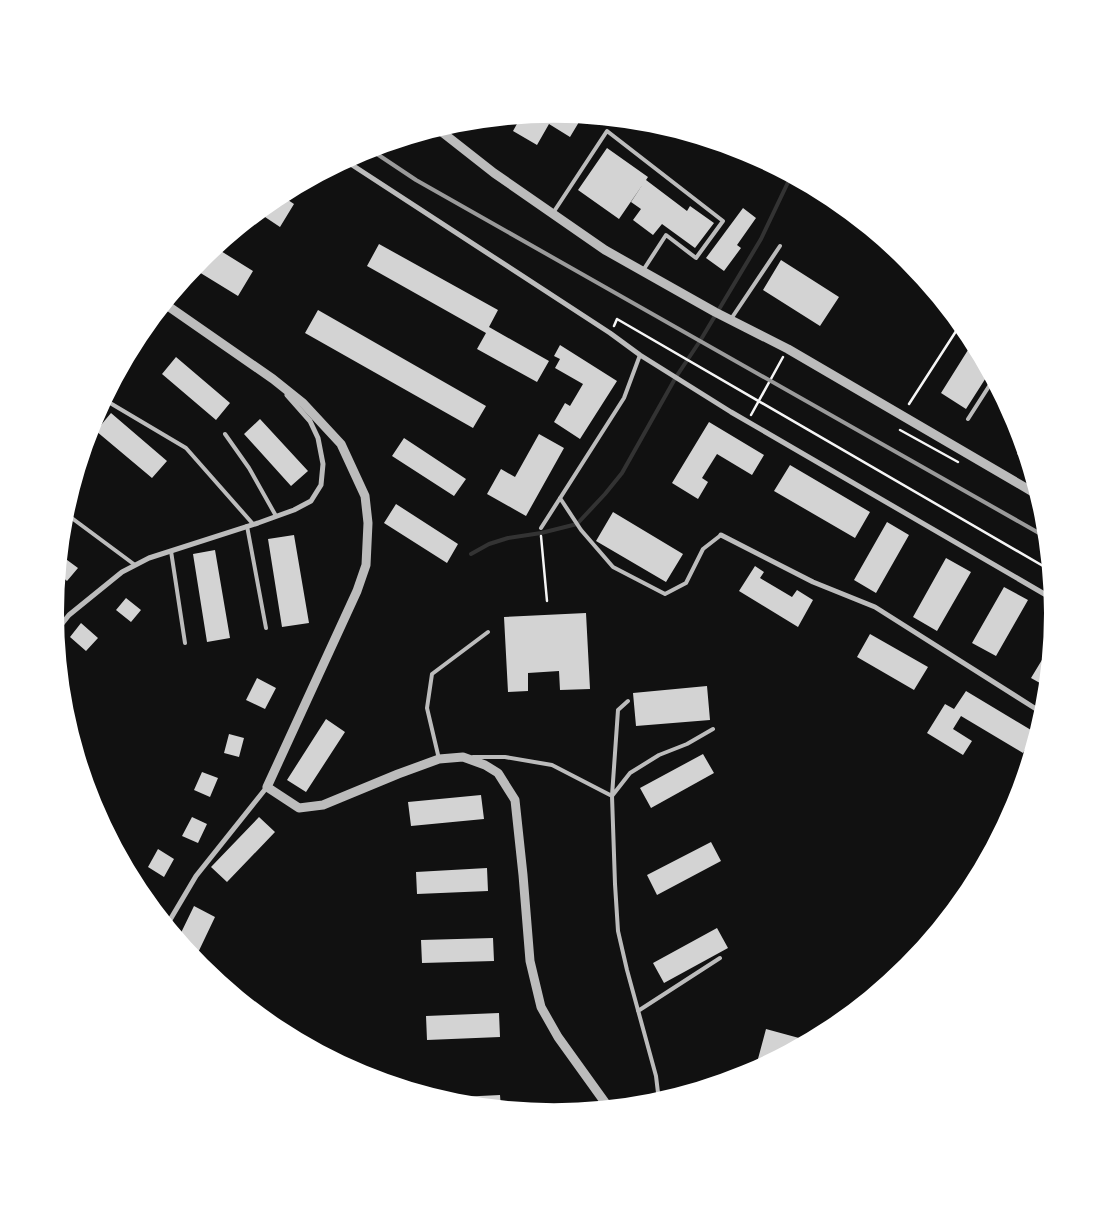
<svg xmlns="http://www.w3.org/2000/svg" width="1109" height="1227" font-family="'Sofia Sans Condensed',sans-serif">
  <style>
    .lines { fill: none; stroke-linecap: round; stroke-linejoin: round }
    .stream { stroke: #333; stroke-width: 4 }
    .building { fill: #d3d3d3 }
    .path { stroke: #f5f5f5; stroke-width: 2.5 }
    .service { stroke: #bcbcbc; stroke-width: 4 }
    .minor { stroke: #bcbcbc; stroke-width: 5 }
    .tertiary { stroke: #bcbcbc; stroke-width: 9 }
    .rail { stroke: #9a9a9a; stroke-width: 4 }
  </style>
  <rect width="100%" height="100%" fill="#111"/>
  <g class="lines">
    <path class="stream" d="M471 554 489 544 508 538 541 533 577 524 605 494 622 473 676 377 700 341 761 239 791 176"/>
  </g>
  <path class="building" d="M555 114 568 115 579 122 570 137 549 124 537 145 513 131 518 122 511 118Z
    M607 148 648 177 646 180 687 211 690 206 714 223 695 248 662 224 653 235 633 220 641 209 631 202 643 184 619 219 578 190Z
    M282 196 294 204 280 227 259 213Z
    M743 208 756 218 737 245 741 248 724 271 706 258Z
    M379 244 498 310 489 327 549 361 537 382 477 349 486 333 367 266Z
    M216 248 253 271 238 296 194 269 202 260Z
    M781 260 839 297 820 326 763 290Z
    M318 310 486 406 473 428 305 333Z
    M973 342 989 373 966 409 941 393Z
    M560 345 617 381 580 439 554 422 565 403 570 406 583 384 555 368 560 359 554 356Z
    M176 357 230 403 216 420 162 374Z
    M111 413 167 461 152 478 96 431Z
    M260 419 308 471 291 486 244 434Z
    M709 422 764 455 752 475 717 454 702 478 708 482 698 499 672 483Z
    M539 434 564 448 526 516 487 494 501 469 515 477Z
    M404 438 466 479 454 496 392 456Z
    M1023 445 1028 461 1017 454Z
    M790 465 870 512 855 538 774 491Z
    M396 504 458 544 447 563 384 523Z
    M613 512 683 554 666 582 596 541Z
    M887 522 909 535 876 593 854 580Z
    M294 535 309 623 282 627 268 539Z
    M215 550 230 638 207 642 193 554Z
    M63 557 78 568 67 581 59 574 60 560Z
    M946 558 971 572 937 631 913 617Z
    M755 566 764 572 760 578 792 597 797 590 813 600 798 627 739 591Z
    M1004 587 1028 600 996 656 972 643Z
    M126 598 141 610 131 622 116 610Z
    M586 613 590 689 560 690 559 671 528 673V691L508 692 504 617Z
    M81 623 98 638 86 651 70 637Z
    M870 634 928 667 914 690 857 657Z
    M1051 645 1047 687 1031 678Z
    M257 678 276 688 265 709 246 700Z
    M707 686 710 720 636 726 633 693Z
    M966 691 1036 733 1023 753 961 716 953 729 972 741 963 755 927 733 945 704 954 709Z
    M326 719 345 732 306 792 287 780Z
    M229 734 244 738 239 757 224 753Z
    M703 754 714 773 651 808 640 788Z
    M202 772 218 778 210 797 194 790Z
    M481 795 484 819 411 826 408 802Z
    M192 817 207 824 198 843 182 836Z
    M259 817 275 832 227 882 211 867Z
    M711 842 721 861 657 895 647 875Z
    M158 849 174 859 164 877 148 867Z
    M487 868 488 891 417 894 416 872Z
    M194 906 215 917 195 959 178 939Z
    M717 928 728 948 664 983 653 963Z
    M493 938 494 961 422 963 421 940Z
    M499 1013 500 1037 427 1040 426 1016Z
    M766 1029 810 1041 755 1070Z
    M500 1095 501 1108 457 1103 439 1098Z"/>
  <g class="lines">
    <path class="path" d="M614 326 617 319 1050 570
      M909 404 960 325
      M751 415 783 357
      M900 430 958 462
      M541 536 547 601"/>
    <path class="service" d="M553 213 607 131 723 221 696 258 666 235 642 272
      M731 319 780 246
      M105 400 186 448 253 524
      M968 419 993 380
      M225 434 249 468 276 516
      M560 498 581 530 613 567 665 594 686 583 703 549 721 535
      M65 513 135 565
      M247 526 266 628
      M541 528 624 398 640 355
      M171 551 185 643
      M628 701 618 710 612 796 615 884 618 931 627 970 656 1076 659 1101
      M473 757H505L552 765 612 796 630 773 659 755 687 744 713 729
      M439 759 427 708 432 674 488 632
      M638 1011 720 958"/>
    <path class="minor" d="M346 161 610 333 640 355 731 412 1053 599
      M721 535 813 582 875 607 1044 714
      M57 630 69 615 122 572 149 558 258 523 294 510 311 501 321 485 323 464 318 438 310 421 287 395
      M167 925 196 876 267 787"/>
    <path class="tertiary" d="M438 129 494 173 605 250 715 312 788 349 1038 495
      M165 304 273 379 303 403 341 444 365 496 368 523 366 565 357 591 267 787 299 808 323 805 398 774 439 759 463 757 485 765 498 773 515 800 523 875 530 961 541 1007 558 1037 609 1108"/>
    <path class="rail" d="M371 150 416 180 1046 537"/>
  </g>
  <path d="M0 0H1109V1227H0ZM64 613a490 490 0 1 1 980 0a490 490 0 1 1-980 0Z" fill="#fff" fill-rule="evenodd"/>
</svg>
